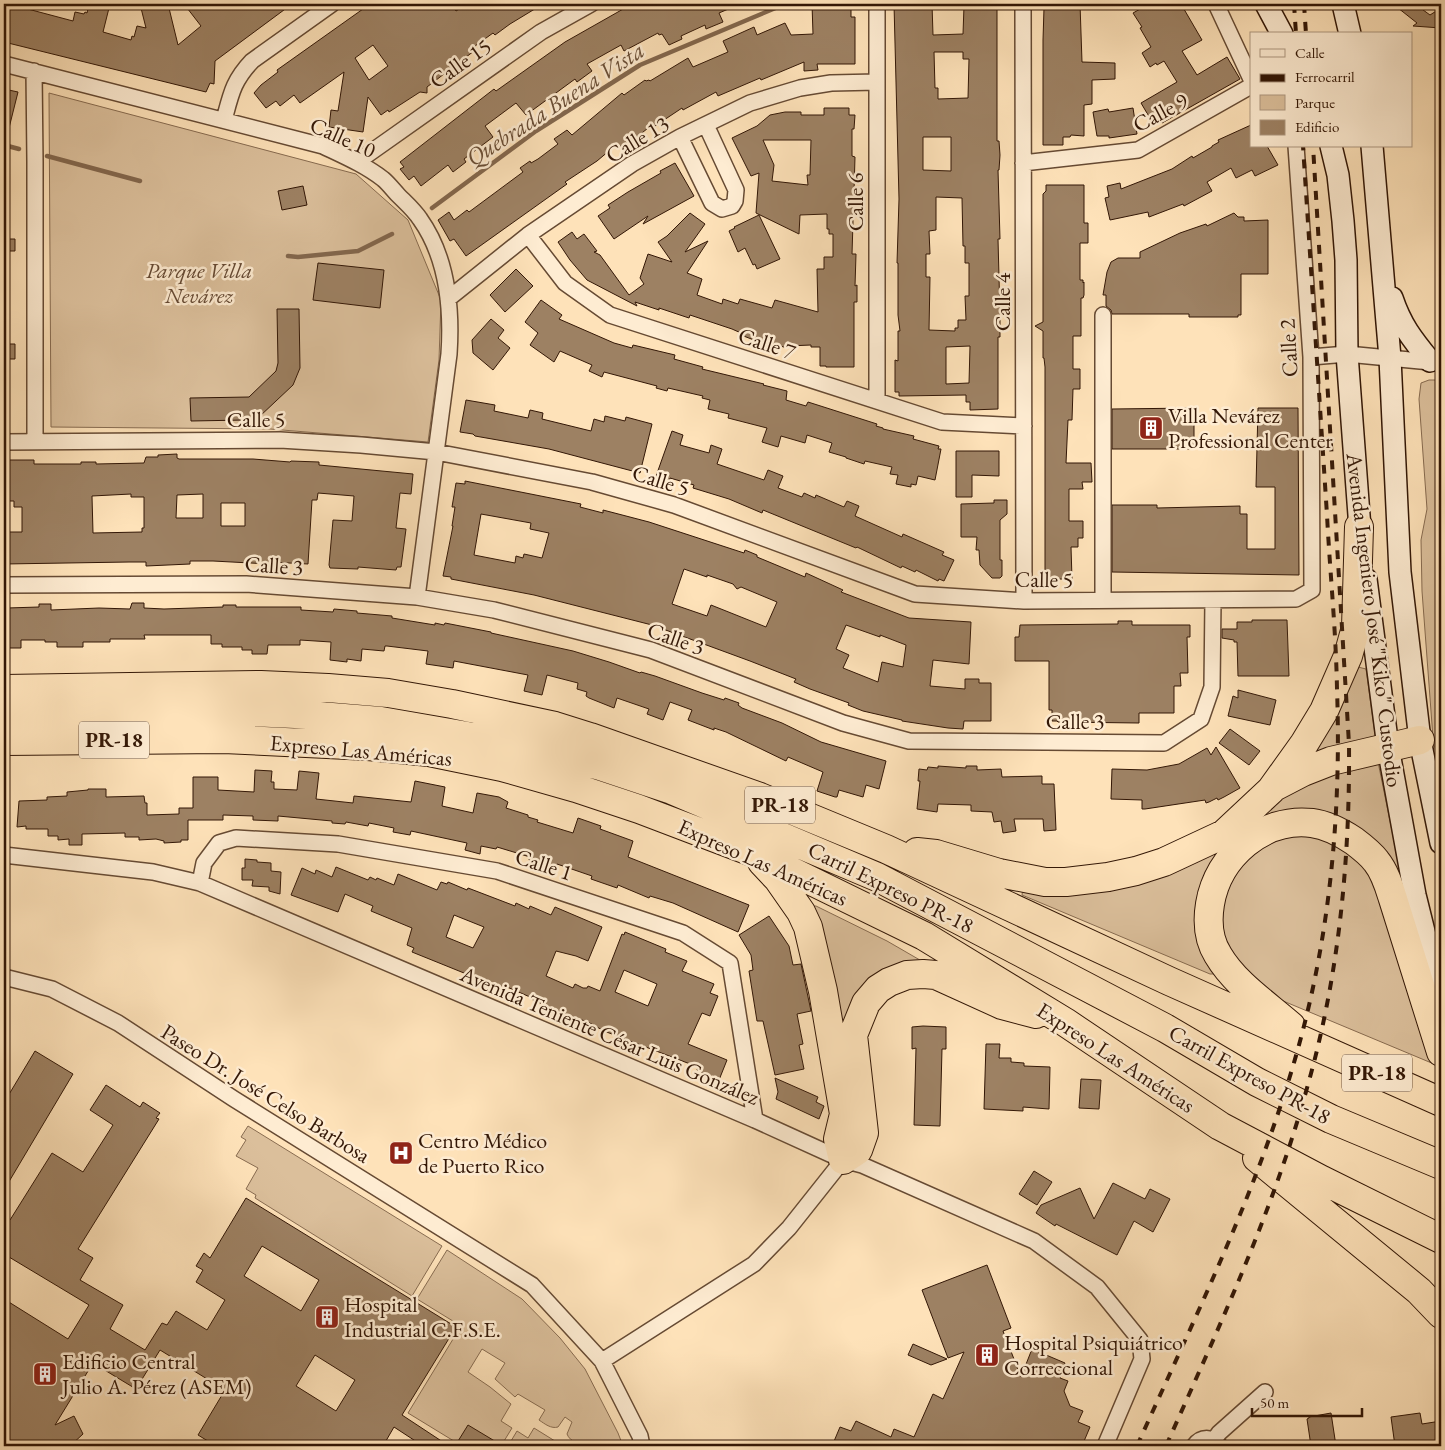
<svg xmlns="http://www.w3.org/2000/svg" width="1445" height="1450" font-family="'EB Garamond',serif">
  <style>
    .green { fill: #dbbf9b; stroke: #876b50 }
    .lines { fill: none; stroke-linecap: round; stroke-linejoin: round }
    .stream { stroke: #83674d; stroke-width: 4.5 }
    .building { fill: #9d8163; stroke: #331706; fill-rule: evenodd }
    .minor-casing { stroke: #664a33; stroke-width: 18 }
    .secondary-casing { stroke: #331706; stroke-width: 24 }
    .motorway-casing { stroke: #331706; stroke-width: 30 }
    .minor { stroke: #feecd2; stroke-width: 15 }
    .secondary { stroke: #feecd2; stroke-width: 21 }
    .motorway { stroke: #fee2b9; stroke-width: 28 }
    .rail { stroke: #331706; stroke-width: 4; stroke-dasharray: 9 9; stroke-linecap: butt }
    .labels { text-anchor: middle; stroke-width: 5; stroke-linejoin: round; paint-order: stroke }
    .shield { fill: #feecd2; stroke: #705743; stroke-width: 1 }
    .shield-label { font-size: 21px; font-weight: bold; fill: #331706 }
    .street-label { font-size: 22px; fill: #331706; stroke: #feecd2 }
    .park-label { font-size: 22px; font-style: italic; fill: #654933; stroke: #feecd2 }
    .poi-label { font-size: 22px; fill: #331706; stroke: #feecd2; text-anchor: start }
    .water-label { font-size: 24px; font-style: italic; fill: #694d35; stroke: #feecd2 }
  </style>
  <rect width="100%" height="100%" fill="#fee2b9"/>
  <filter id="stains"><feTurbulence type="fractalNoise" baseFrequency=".004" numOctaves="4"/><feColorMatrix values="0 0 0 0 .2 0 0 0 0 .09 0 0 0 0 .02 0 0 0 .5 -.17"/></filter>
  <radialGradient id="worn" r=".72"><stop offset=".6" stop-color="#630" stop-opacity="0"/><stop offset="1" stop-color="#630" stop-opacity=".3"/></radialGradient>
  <path class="green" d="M49 93 356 174 408 220 441 300 439 360 428 442 270 429 51 427Z
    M1429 380H1441V782L1433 738 1422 591 1421 540 1427 509 1419 399 1421 383Z
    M1358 667 1366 669 1376 741 1308 761 1354 669Z
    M1378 762 1401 875 1395 877 1311 816 1216 860 1215 974H1210L1022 895 1023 887 1141 880 1301 778Z
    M1296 830 1362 854 1401 937 1434 1064 1276 998 1258 988 1222 942 1220 903 1249 851Z
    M812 906H816L887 941 932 967 919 966 844 1042Z
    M248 1126 442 1246 412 1296 255 1198 256 1195 246 1189 258 1168 236 1156 246 1140 241 1137Z
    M447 1250 522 1299 560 1338 585 1369 618 1433 623 1446C608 1446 573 1450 567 1434L572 1422 565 1417 558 1427C551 1429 545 1424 539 1420L545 1410 518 1394 515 1397 495 1379 505 1363 482 1349 468 1372 490 1387 511 1404 501 1421 512 1428 501 1446H462L408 1413 461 1326 417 1299Z
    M534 1428 563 1446H508L517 1431 528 1438Z"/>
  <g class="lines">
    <path class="stream" d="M4 145 19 149
      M47 156 140 181
      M432 208 536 131 640 65 785 4
      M288 256 298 257 358 251 392 234"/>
  </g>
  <path class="building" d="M4 4H9L73 21 75 12 84 14 85 12 87 13 89 4H110L103 32 131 40 132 36 134 37 137 26 146 28 140 4H168L178 45 201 26 184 4H292L215 61 214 84 210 83 206 92 4 42Z
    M370 4H451L456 11 467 4H543L510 24 495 35 493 33 475 46 474 51 427 87V93L420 92 389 112 388 110 381 115 368 97 363 132 329 127 331 110 338 111 344 72 300 103 294 95 280 106 276 101 266 108 254 93 261 85 278 72 277 70ZM373 45 388 66 369 80 355 58Z
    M632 4H740L719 13 723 22 706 29 705 25 681 36 682 39 669 45 662 34 659 35 658 33 624 51 621 45 587 64 592 71 577 82 575 79 526 115 516 103 485 126 493 137 464 159 466 162 453 172 448 165 421 186 414 176 409 180 400 169 404 167 400 162 494 89 496 91 565 42Z
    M812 4H851V17H855V64H817L818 70 804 71V62L761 80 760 78 718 96 716 92 683 110 682 108 655 126 653 124 627 145 625 143 618 148 616 145 597 161 565 182 567 184 466 256 454 239 450 241 438 220 449 212 454 220 467 210 469 212 523 172 520 168 530 161 531 163 538 159 558 144 554 139 567 130 572 135 622 93 624 95 645 80 646 81 649 80 650 81 688 58 693 67 728 52 723 41 754 27 757 35 785 23 791 35 813 34Z
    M894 4H932L933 35 963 34 964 6H972V4H997V141H999L1000 155 999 170H998L1000 239H998L1000 315V337H998V409L970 410V402H966V395L899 396V392H895V360L898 361V331H900L898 315V263H897L899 199ZM934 52H963V59H969L968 98 938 99V88H935ZM923 137H951V171L923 170ZM936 197 962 198 963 246H965V263H969V296H965L966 320H958V328H955V331L929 330 930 277H926V254H930L929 231 936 230ZM970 346 969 383 946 384V347Z
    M1046 4H1080L1082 62 1115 63V79L1092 80V104L1084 105V136L1071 135 1070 137H1063V145H1043V40L1044 8H1046Z
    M1149 4H1181L1202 40 1182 51 1197 75 1227 57 1240 79 1162 123 1161 121 1154 125 1141 103 1177 82 1164 61 1157 65 1156 63 1150 67 1142 53 1151 47 1140 28 1142 27 1133 13Z
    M1393 4H1415L1430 15 1441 8V28L1413 26 1417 23Z
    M4 89 18 92 8 132 4 131Z
    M824 108H849V115H855L854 129H852V156L855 157 854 191H855L856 202H852L853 222 852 254H856L855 286 857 285V302H854V367H826V366H820V347H811V345L787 346V348L755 338 754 340 741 335V333L732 329 690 315 689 318 659 308V310L635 302 637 306 587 280 570 260 558 242 572 232 577 239 584 234 597 251 594 252 600 255 629 295 644 284 640 278 648 254 672 262 658 242 667 236 690 213 705 224 685 252 708 241 687 273 702 279 697 295 722 304 723 299 738 304 740 299 772 308 775 300 818 312 817 269H824V257H833V234H829V229H827V214L800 215 799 234 756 213 759 173 751 176 732 138 757 126 770 115 785 112H801V115H824ZM763 140H811L810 175H807L808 185 772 181 774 165Z
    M1133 108 1137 134 1109 138V136H1097L1093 112 1108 109 1109 112Z
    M1251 125V146H1267L1278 165 1255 176 1252 170 1236 178 1231 168 1207 182 1212 191 1184 206 1183 204 1149 217 1148 212 1110 220 1105 198 1109 197 1107 186 1120 183 1121 189 1172 169 1192 156 1193 158 1212 147V146L1219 142 1218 140Z
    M675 163 694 196 643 224 648 216 614 239 598 216 610 208 608 205 628 192 661 173 660 171Z
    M1046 185H1084V223H1088V243H1080V280H1083V283L1084 282V295L1083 298H1081V336H1073V369H1080V389H1073L1072 420H1068L1066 463H1091L1092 482H1082L1083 489H1069V521H1083V538H1078V547H1071L1072 579H1045V367L1044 358H1043V331L1035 326 1043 322V194L1046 191Z
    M303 186 307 205 282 210 278 191Z
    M1234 213 1238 217H1244V221L1268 220V274H1241V315H1238V317H1189V314H1112L1111 310 1106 306V295H1103L1107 272 1111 262 1118 258H1140V252L1180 233 1206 224 1207 226Z
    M759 215 780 259 757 269 755 264 753 265 745 248 738 252 729 231 735 228 734 227Z
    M4 239H15V251H4Z
    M318 263 384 270 380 308 313 300Z
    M516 269 533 286 505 312 490 295Z
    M541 300 562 315 559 319 614 343 632 348 633 345 675 355 674 359 703 367 702 369 764 384 763 385 787 391 786 400 806 406 808 402 877 424 876 426 883 428V429L914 436 913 439 939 446 938 449H941L935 480 918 476 916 485 911 484V487L896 484 898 475 890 474 892 467 865 461 864 464 846 458V457L829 452 832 443 807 435 805 443 781 436 778 447 762 442 767 428 728 418 729 414 708 409 710 400 702 398 703 396 668 388 667 391 656 388 657 386 604 372 602 377 589 371 592 365 560 351 554 362 530 345 538 333 525 322Z
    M277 309H299L300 368 293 385 259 417 245 420 191 421 190 398 249 397 276 371 278 363Z
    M491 319 504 330 498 338 510 348 493 370 473 353 472 340Z
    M4 344H15V359H4Z
    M466 400 495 405 494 411 528 418 530 410 543 413 542 419 591 431 594 419 604 422 605 416 625 421 626 417 652 424 640 473 549 449 475 436 473 434 460 432Z
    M1194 408V449H1112V409Z
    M1258 408H1298L1299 575 1112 572V505H1157V508L1240 506V514H1247V549H1275V487H1256Z
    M672 431 683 435 680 445 709 453 711 445 722 449 717 464 764 480 768 470 783 476 778 488 802 497 804 493 815 498 816 495 844 507 847 501 859 506 855 516 902 537 903 534 944 552 942 555 954 560 944 581 939 579 938 581 916 570 915 572 902 566 901 568 857 547 856 548 763 510 762 513 729 499 693 488 694 485 670 478 669 483 655 479Z
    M956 451H999V476L972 475V497H956Z
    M177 454V458L179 459H253L290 462 291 461 319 462V465L413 474 411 494 400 493 396 528 406 529 401 567H397L396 570 358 567V569L330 568 329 565 333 520 352 521 354 496 318 493 317 500H312L308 564 270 562 269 564 213 561H190V564L146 566V562H129L4 564V532H22V507H14V501H8L9 495H4V460H34V464H81V462H96V464L144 463 146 457H158V455ZM131 494V497H144V528H142V532L93 533 92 496ZM203 494V518H176L177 495ZM221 503H245V526H221Z
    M465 481 581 504 580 507 603 513V510L649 522 744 553 745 550 757 555V557L805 577 806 573 843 590 841 592 909 618 971 622 969 664 933 660 930 686 965 689V679H979V683H991V721H964L963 729 948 728 902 721V720L863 711 848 705 849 703 810 689 794 682 796 679 750 661 652 625 534 595 451 579V577L443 576 453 526H452L455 507H452L456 483 465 484ZM481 514 531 523 530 529 549 533 542 558 524 554 523 558 516 556 515 563 474 555ZM684 569 707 577V575L733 584 737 589 741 587 777 602 766 627 711 605 707 616 672 604ZM846 625 880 637V635L906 645 903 667 882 662 878 682 843 668 849 655 836 649Z
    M994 500H1007V514L1000 520V560H1002V576L1000 578H992L980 565 979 550H976L977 537H961V504L994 503Z
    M132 603H144V608L164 609 223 607V605H236V607H301V610L333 612 334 609 357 611V613L392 616V618L435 625V623L444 625 445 623 491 632V633L573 651 609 662 640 673 641 672 655 676 702 693 724 700 725 698 739 703 738 705 742 708 782 723 821 742 886 761 879 789 866 785 863 797 839 790 837 797H835L817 791 823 772 788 757 786 761 726 732 714 728V730L688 720 692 710 670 702 663 720 647 714 649 709 617 698 614 708 589 698 586 696 587 692 577 689 578 683 547 675 542 695 524 691 528 675 454 661 453 668 426 664 428 651 387 646H385L384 651 362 649 361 661 347 659V662L330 660 331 642 300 640V645H268L267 654H252V650H242V647H222V644H211V635H144L145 639H110V642H83V647H57V642H45V640H21V648H4V610H7V608L39 607V604H51V610L99 608 130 609Z
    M1252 620H1287L1289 676H1238L1237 642H1234V640L1222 638V629H1237V622H1252Z
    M1118 621H1132V625H1190V637H1187L1188 673H1180L1181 686H1174V713H1139V723L1058 722 1057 721H1052V710H1049V661H1015V637H1019L1020 625 1118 624Z
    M1238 690 1276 700 1270 725 1228 716 1233 696 1238 698Z
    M1230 729 1260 751 1249 765 1219 743Z
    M1216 747 1240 788 1224 797 1218 800 1217 798 1209 802 1206 803 1205 800 1145 809H1142V800L1111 799 1112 769 1147 770 1179 764 1207 748 1211 755Z
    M938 766 966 768V766H977V770L1001 769 1002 777 1042 776V784H1054L1056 830 1044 831 1043 819H1014L1016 831 1003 833 1001 821 994 822 992 812 971 811V805L938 804 937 812 917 809 920 781H918L919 769 927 770 928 767 938 768Z
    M255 770 272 771 271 782H274V789L297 790 299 771 319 773 316 799 353 803 354 796 411 802 415 781 445 787 442 806 473 813 477 793 499 797 508 802 506 808 528 815V817L538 820 537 822 573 833 578 818 601 826 600 829 633 841 628 857 749 905 738 932 673 903 650 896 649 898 618 885 617 888 591 879 592 876 557 864 555 868 529 860 530 857 497 847 496 849 481 846 480 854 465 850 467 843 411 831 410 835 393 832 394 828 369 823 368 826 346 822 345 824 332 823V821L278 816V821L253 820V816L223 815V820H188V840H181V842L164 843V841L156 839 139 840V837H125V833L82 834V845H69V839L58 840V836H48V829H26V826L17 827 19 801 47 800V797L67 796V792L88 790V789H106V797L144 796 145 803H147V815L179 814V808H193V777H218V790L254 792Z
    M245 859 257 860V862L271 863V871L281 872 280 894 269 891V887L252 886 253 880H242V868H245Z
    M336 867 368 880 370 877 376 880 377 878 394 885 398 874 437 890 441 882 447 884 448 882 467 890 468 888 515 906 516 903 529 909 530 906 551 915 555 907 602 927 588 961 576 956 556 951 546 976 573 988 575 984 583 988H587L588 986 600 991 622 934 624 935 625 932 666 949 665 952 687 961 682 971 714 984 710 993 718 996 710 1016 702 1013 688 1044 727 1060 719 1080 697 1070 698 1067 604 1031 588 1022 564 1014 529 998 530 997 507 987 506 990 412 952 414 948 407 945 412 928 371 911 373 906 345 894 338 912 291 895 302 868 315 874 316 870 332 877ZM454 915 484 927 473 948 446 937ZM624 970 657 984 648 1006 615 992Z
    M769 916 789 946 793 965 801 964 811 1011 797 1014 803 1044 799 1045 804 1069 775 1075 763 1021H757L749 971 753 970 751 955 739 935Z
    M923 1026 946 1027V1049H942L940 1126 914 1125 916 1048 912 1049V1027Z
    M986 1044H1000L999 1058H1011V1062L1024 1063V1066L1050 1067 1049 1109 1023 1107V1111L984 1109Z
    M35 1051 73 1074 4 1190V1093L8 1096Z
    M775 1078 818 1097 816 1102 824 1106 819 1119 776 1099 778 1092Z
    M1081 1079 1101 1080 1099 1109 1079 1108Z
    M106 1085 140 1107 143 1102 160 1113 156 1118 159 1119 78 1249 93 1258 80 1280 123 1305 110 1329 145 1350 162 1323 167 1325 176 1311 207 1330 225 1300 196 1282 203 1270 196 1266 204 1253 210 1258 246 1198 456 1327 402 1415 449 1446H423L394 1427 383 1446H216L198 1435 225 1390 160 1350 136 1389 93 1363 55 1425 74 1416 83 1434 70 1446H4V1299L68 1339 89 1305 4 1254V1216L10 1220 52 1153 83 1172 113 1125 90 1110ZM262 1246 319 1280 301 1311 244 1276ZM315 1355 355 1380 336 1411 296 1386Z
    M1034 1171 1052 1182 1037 1205 1019 1194Z
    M1113 1183 1145 1199 1150 1189 1170 1199 1153 1232 1134 1221 1117 1255 1056 1224 1055 1226 1036 1213 1041 1205 1080 1188 1094 1219Z
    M987 1265 1011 1328 1003 1331 1021 1377 1032 1349 1065 1363 1060 1378 1068 1381 1064 1391 1070 1406 1083 1411 1078 1422 1090 1427 1082 1446H832L840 1427 851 1431 856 1421 891 1437 894 1429 914 1437 933 1394 943 1399 964 1352 948 1358 922 1290Z
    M913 1344 947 1359 931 1365 908 1355Z
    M1331 1413 1336 1446H1311L1307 1419 1309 1418V1417Z
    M1420 1413 1422 1424 1441 1421V1446H1395L1391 1417Z
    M468 1425 503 1446H455Z"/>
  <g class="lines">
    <defs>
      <path id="minor" d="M877 4V400
        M1023 4 1024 601
        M1216 4 1251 79
        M4 64 323 146C344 156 365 165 383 179 389 184 394 191 399 196 406 203 414 210 420 219 447 257 452 309 449 354L417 597
        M34 71 35 162V441
        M224 120C231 94 233 81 252 61L332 4
        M680 137 712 203 722 209 732 206 735 201 736 190 706 125
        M357 162 541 32 591 4
        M1023 163 1138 150 1251 86
        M528 235 565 283 610 315 942 422 1024 426
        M448 299 528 235 632 164 680 137 750 103 800 88 831 83 877 82
        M1311 357 1347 354 1441 363
        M4 442 280 440 361 445 436 452 592 482 674 505 915 594 1024 601 1296 599 1312 590 1311 357 1296 146
        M4 585 246 584 417 597 494 610 651 650 843 723 909 741 1164 743 1201 719 1212 687 1213 600
        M1103 600V315
        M4 855 153 872 200 883 755 1120 843 1160 862 1165 1034 1241 1097 1287 1140 1340 1142 1359 1105 1446
        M200 883 204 863 219 843 236 838 338 844 497 871 683 933 730 963 755 1120
        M4 977 52 989 118 1023 234 1099 532 1285 602 1361 640 1436 642 1446
        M602 1361 754 1264 789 1228 843 1160
        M1214 1440 1219 1433 1265 1392
        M1194 1446C1201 1436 1212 1436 1220 1446"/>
      <path id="secondary" d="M1266 4 1282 34
        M1343 4 1350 34
        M1331 146 1338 175 1343 221 1346 260 1347 354 1361 542
        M1372 146 1390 358 1400 572 1420 740 1441 843
        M1392 298C1401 325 1412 339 1430 361
        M1366 579 1388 747 1415 895 1441 1000"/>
      <path id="motorway" d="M4 689 261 685 328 688 388 693 452 704 555 726 590 737 760 797 886 849 1169 981 1441 1102
        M4 714 221 711 295 714 381 721 508 743 600 766 672 790 877 877 1165 1028 1257 1082 1331 1119 1441 1165
        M4 741 224 739 368 746 429 752 502 767 576 788 639 809 752 852 924 936 1065 1022 1220 1126 1322 1180 1441 1239
        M1276 786 1303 772 1331 761 1420 740
        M917 852 936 854 999 873 1045 882H1066L1108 877 1136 871 1164 862 1224 834 1271 790 1304 744 1324 711 1348 656 1356 627 1359 527
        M762 862 778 879 801 912 808 927 823 991 844 1114 838 1139 843 1160 858 1150 864 1133 853 1035 866 1003 878 989 889 982 907 975 923 974 936 975 1002 1005 1036 1014
        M1291 1026C1266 1004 1235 984 1218 955 1208 939 1207 922 1210 904 1218 856 1263 817 1312 823 1327 825 1342 833 1354 841 1362 847 1370 853 1376 861 1385 872 1389 886 1393 899L1441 1052
        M1257 1158 1419 1291 1441 1314"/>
    </defs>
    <use href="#minor" class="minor-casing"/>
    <use href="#secondary" class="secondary-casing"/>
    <use href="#motorway" class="motorway-casing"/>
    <use href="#minor" class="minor"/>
    <use href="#secondary" class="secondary"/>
    <use href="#motorway" class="motorway"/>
    <path class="rail" d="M1294 4 1296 34
      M1304 4 1306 34
      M1137 1446C1199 1308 1268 1170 1305 1022 1332 914 1341 801 1337 689 1336 631 1330 573 1327 515 1319 392 1311 269 1303 146
      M1166 1446C1218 1329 1273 1212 1307 1088 1339 976 1350 860 1349 744L1313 146"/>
  </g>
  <defs>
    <symbol id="building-square" viewBox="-11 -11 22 22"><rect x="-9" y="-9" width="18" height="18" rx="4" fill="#8f2418" stroke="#feecd2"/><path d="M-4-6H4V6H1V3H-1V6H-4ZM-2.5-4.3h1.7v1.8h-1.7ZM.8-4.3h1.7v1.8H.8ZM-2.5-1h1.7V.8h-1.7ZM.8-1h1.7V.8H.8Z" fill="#fff"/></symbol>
    <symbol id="hospital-square" viewBox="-11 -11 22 22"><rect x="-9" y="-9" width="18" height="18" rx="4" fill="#8f2418" stroke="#feecd2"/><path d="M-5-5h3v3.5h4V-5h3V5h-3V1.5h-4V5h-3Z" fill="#fff"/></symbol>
  </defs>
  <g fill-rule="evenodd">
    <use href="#building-square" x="1137" y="414" width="28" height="28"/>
    <use href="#hospital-square" x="387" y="1139" width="28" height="28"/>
    <use href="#building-square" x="313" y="1303" width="28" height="28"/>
    <use href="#building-square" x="973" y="1341" width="28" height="28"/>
    <use href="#building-square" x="31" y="1360" width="28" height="28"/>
  </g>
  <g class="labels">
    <g class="shield">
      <rect x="79" y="721.5" width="70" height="37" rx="4"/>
      <rect x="745" y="786.5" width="70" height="37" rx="4"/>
      <rect x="1342" y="1054.5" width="70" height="37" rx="4"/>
    </g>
    <g class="shield-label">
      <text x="114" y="747">PR-18</text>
      <text x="780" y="812">PR-18</text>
      <text x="1377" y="1080">PR-18</text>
    </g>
    <g class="street-label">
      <text transform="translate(460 63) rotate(-35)" y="8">Calle 15</text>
      <text transform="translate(1160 112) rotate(-28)" y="8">Calle 9</text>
      <text transform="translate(343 137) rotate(24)" y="8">Calle 10</text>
      <text transform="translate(637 139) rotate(-31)" y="8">Calle 13</text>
      <text transform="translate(855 202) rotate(-90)" y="8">Calle 6</text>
      <text transform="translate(1002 302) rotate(-90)" y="8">Calle 4</text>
      <text transform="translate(767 343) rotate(18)" y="8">Calle 7</text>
      <text transform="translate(1288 348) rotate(-93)" y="8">Calle 2</text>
      <text x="256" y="427">Calle 5</text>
      <text transform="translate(661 480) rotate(17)" y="8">Calle 5</text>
      <text transform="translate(274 565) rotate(4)" y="8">Calle 3</text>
      <text transform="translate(1044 579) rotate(1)" y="8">Calle 5</text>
      <text transform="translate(1375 620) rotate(83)" y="8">Avenida Ingeniero José "Kiko" Custodio</text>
      <text transform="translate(676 638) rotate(19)" y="8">Calle 3</text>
      <text x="1075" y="729">Calle 3</text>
      <text transform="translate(361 750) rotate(5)" y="8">Expreso Las Américas</text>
      <text transform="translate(763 862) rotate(24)" y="8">Expreso Las Américas</text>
      <text transform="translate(544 864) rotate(18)" y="8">Calle 1</text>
      <text transform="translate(891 887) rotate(26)" y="8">Carril Expreso PR-18</text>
      <text transform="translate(610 1035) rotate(23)" y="8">Avenida Teniente César Luis González</text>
      <text transform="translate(1116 1057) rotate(33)" y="8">Expreso Las Américas</text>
      <text transform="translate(1250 1074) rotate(29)" y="8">Carril Expreso PR-18</text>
      <text transform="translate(266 1093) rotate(32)" y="8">Paseo Dr. José Celso Barbosa</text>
    </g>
    <g class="park-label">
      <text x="199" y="278">Parque Villa<tspan x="199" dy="25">Nevárez</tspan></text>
    </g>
    <g class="poi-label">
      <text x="1168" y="423">Villa Nevárez<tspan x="1168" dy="25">Professional Center</tspan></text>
      <text x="418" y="1148">Centro Médico<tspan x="418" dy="25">de Puerto Rico</tspan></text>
      <text x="344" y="1312">Hospital<tspan x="344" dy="25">Industrial C.F.S.E.</tspan></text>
      <text x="1004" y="1350">Hospital Psiquiátrico<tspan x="1004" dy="25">Correccional</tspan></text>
      <text x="62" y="1369">Edificio Central<tspan x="62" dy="25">Julio A. Pérez (ASEM)</tspan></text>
    </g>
    <g class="water-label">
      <text transform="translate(555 104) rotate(-33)" y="8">Quebrada Buena Vista</text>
    </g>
  </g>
  <rect width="1445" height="1450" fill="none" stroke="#fee2b9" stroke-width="20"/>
  <rect x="5" y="5" width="1435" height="1440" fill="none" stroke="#331706" stroke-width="2.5"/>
  <rect x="10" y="10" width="1425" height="1430" fill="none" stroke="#331706"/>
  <rect x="1250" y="32" width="162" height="115" fill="#feecd2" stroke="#ad9780"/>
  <rect x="1260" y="49" width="25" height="8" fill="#feecd2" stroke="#ad9780"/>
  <text x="1295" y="58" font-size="15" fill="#331706">Calle</text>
  <rect x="1260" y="74" width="25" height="8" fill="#331706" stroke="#ad9780"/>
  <text x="1295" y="82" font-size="15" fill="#331706">Ferrocarril</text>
  <rect x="1260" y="95" width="25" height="15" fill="#dbbf9b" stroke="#ad9780"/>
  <text x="1295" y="108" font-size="15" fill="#331706">Parque</text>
  <rect x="1260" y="120" width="25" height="15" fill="#9d8163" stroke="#ad9780"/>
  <text x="1295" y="132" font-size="15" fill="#331706">Edificio</text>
  <path d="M1252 1408v8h110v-8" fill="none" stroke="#331706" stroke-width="2.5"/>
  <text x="1260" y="1408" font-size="15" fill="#331706" stroke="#feecd2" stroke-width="4" paint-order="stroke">50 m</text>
  <rect width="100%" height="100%" filter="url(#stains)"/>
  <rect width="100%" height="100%" fill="url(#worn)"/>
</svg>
